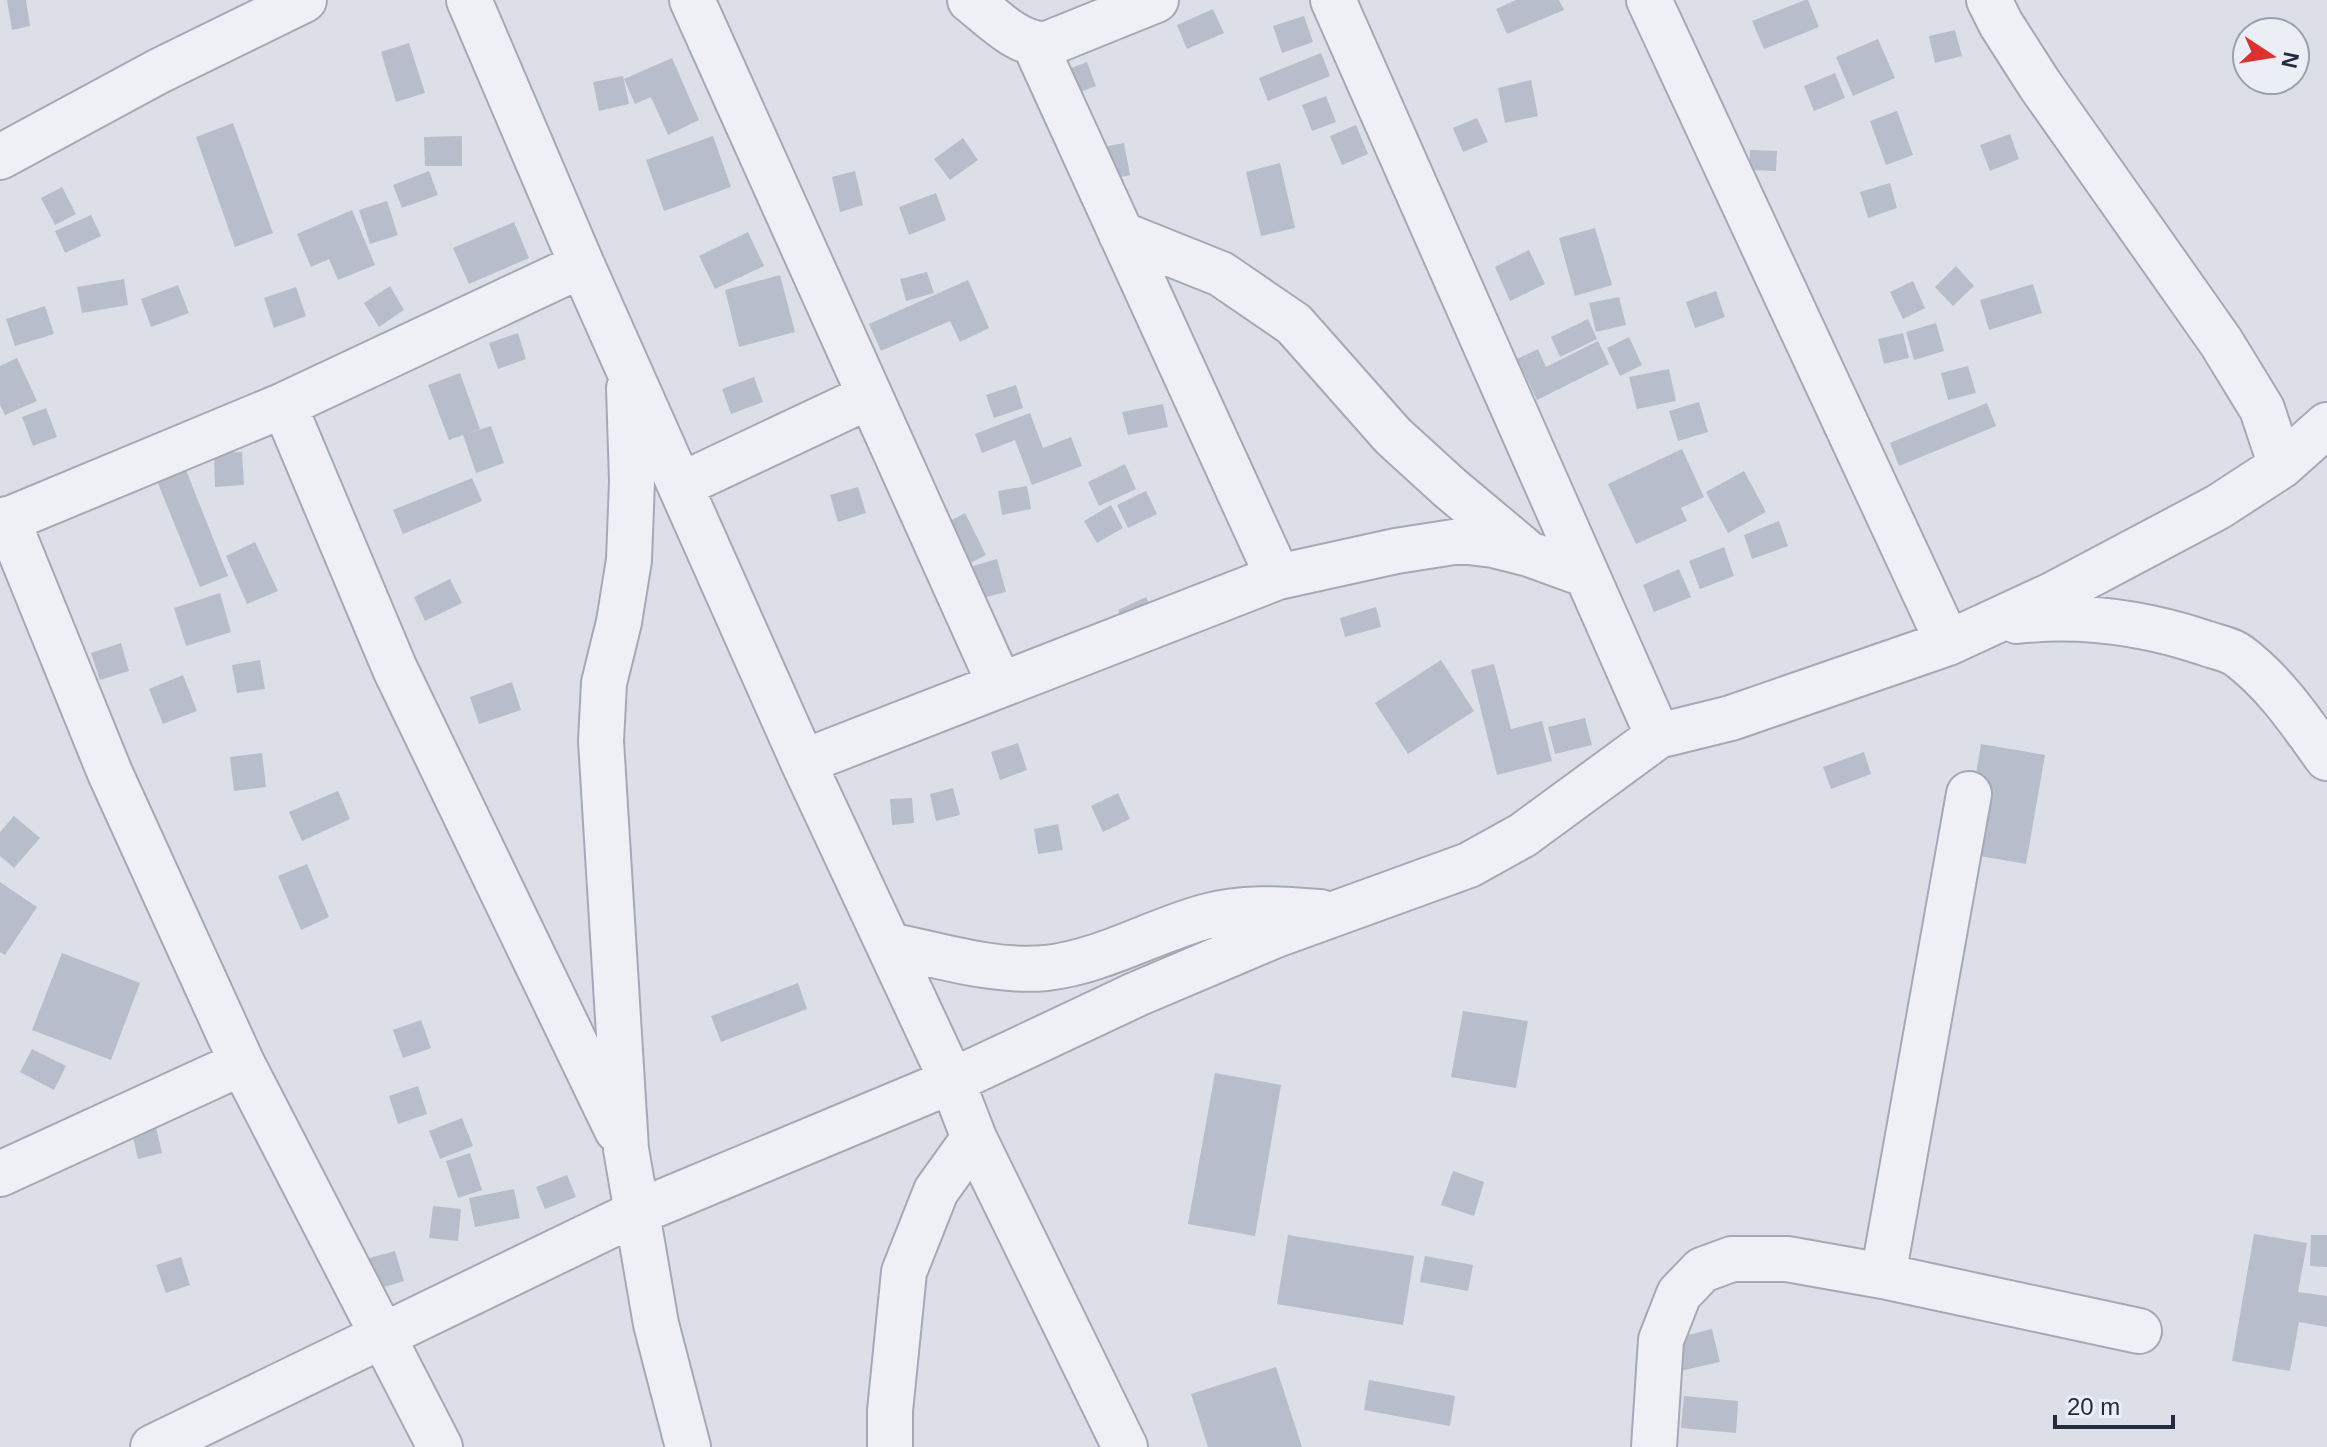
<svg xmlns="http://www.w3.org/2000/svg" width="2327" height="1447" font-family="Helvetica,sans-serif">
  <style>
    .building { fill: #b8bdcb }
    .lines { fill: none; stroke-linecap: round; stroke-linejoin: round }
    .minor-casing { stroke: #a5a9b6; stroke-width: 48 }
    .minor { stroke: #eff0f6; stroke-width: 44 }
  </style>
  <rect width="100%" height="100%" fill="#dcdfe8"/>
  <path class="building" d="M7 0H26L30 26 12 30Z
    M1516 0H1559L1564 10 1507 34 1496 9Z
    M1805 0H1808L1819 27 1764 49 1752 21Z
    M1213 9 1224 33 1187 49 1177 25Z
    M1304 16 1313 42 1282 53 1273 26Z
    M1955 30 1962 56 1935 63 1929 36Z
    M1878 39 1895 78 1853 96 1836 57Z
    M409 43 425 93 396 102 381 52Z
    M1321 53 1330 76 1268 101 1259 78Z
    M672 58 699 120 668 135 651 97 635 104 624 79Z
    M1087 62 1096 86 1064 98 1055 74Z
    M1835 73 1845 98 1814 111 1804 86Z
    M623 76 629 104 599 111 593 82Z
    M1531 80 1538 116 1505 123 1498 88Z
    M1326 96 1336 122 1312 131 1302 105Z
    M1897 111 1913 155 1886 165 1870 121Z
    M1477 118 1488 142 1463 152 1453 128Z
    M233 123 273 233 235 247 196 137Z
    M1356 125 1368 154 1342 165 1330 136Z
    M2010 134 2019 159 1990 171 1980 145Z
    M462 136V166H425L424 137Z
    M713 136 731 187 664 211 646 160Z
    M963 138 978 160 950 180 934 159Z
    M1124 143 1130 175 1100 182 1093 149Z
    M1750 150 1777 151 1776 171 1749 170Z
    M1280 163 1295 228 1261 236 1246 172Z
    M429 171 438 195 402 208 393 185Z
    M855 171 863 205 840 212 832 177Z
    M1890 183 1897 208 1868 218 1860 192Z
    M62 187 76 214 55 225 41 198Z
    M936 193 946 220 909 235 899 207Z
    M387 201 398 235 370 244 359 210Z
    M352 210 375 265 338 280 329 259 311 267 297 234Z
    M91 215 101 236 65 253 55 231Z
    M514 222 529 258 469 284 453 248Z
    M1595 228 1612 285 1575 296 1559 238Z
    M748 232 764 266 715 289 699 256Z
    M1529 250 1545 284 1510 301 1495 267Z
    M1956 266 1974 286 1953 306 1935 287Z
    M927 272 934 293 906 301 900 279Z
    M780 275 795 332 739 347 725 290Z
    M124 279 128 305 82 313 77 287Z
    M968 280 989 328 960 342 950 321 881 351 869 324Z
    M1913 281 1925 308 1903 319 1890 292Z
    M2033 284 2042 313 1989 330 1980 300Z
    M178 285 189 313 151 327 141 299Z
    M390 286 404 310 379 327 364 303Z
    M296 287 306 316 274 328 264 298Z
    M1716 291 1725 317 1695 328 1686 302Z
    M1619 297 1626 325 1596 332 1589 303Z
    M45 306 54 334 15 346 6 319Z
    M1588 319 1597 339 1560 357 1551 337Z
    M1936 323 1944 351 1914 360 1906 332Z
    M518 333 526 359 498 369 489 343Z
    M1903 333 1909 358 1884 364 1878 339Z
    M1629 337 1642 365 1620 376 1607 348Z
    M1598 341 1609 364 1537 400 1517 359 1538 349 1546 367Z
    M17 358 37 401 5 415 0 405V366Z
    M1968 366 1976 393 1948 400 1941 373Z
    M1669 369 1676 401 1637 409 1629 377Z
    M460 373 480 429 469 433 491 426 504 463 476 473 463 435 449 440 428 385Z
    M754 377 763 402 731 414 722 389Z
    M1016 385 1023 408 994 418 986 395Z
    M1699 402 1708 432 1678 441 1669 411Z
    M1987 403 1996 426 1899 466 1890 443Z
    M1163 404 1168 427 1128 435 1122 412Z
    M46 408 57 437 33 446 22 417Z
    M1030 413 1043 448 1071 437 1082 466 1032 485 1015 440 982 453 975 434Z
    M1682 449 1704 497 1681 508 1687 521 1636 544 1608 484Z
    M242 452 244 485 215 487 214 453Z
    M1125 464 1136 489 1099 506 1088 482Z
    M186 470 228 576 200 587 157 481Z
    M1744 471 1766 512 1728 533 1706 492Z
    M472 478 482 501 403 534 393 510Z
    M1027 486 1031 509 1002 515 998 491Z
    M858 487 866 513 838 522 830 495Z
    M1146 491 1157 514 1128 528 1117 505Z
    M1111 505 1123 528 1097 543 1084 521Z
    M965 513 986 555 957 570 935 529Z
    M1779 521 1788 546 1752 559 1744 535Z
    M255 542 278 591 247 604 226 556Z
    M1724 547 1734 576 1700 589 1689 561Z
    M997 559 1006 592 971 601 963 569Z
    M1679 569 1691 597 1654 612 1643 585Z
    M450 579 462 603 425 621 414 597Z
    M220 593 231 632 186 646 174 608Z
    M1146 597 1158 622 1128 635 1118 610Z
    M1376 607 1381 627 1345 637 1340 618Z
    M121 643 129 671 100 680 91 653Z
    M260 660 265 689 237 693 232 665Z
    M1441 660 1474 711 1408 754 1375 703Z
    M1494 664 1511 729 1542 721 1552 761 1497 775 1471 670Z
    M183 675 197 711 163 724 149 689Z
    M512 682 521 710 479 724 470 697Z
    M1585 718 1592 745 1555 754 1548 727Z
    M1018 743 1027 770 1000 780 991 752Z
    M1981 744 2045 755 2026 864 1963 853Z
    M1864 752 1871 774 1831 789 1823 767Z
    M262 753 266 787 234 791 230 757Z
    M953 788 960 815 936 821 930 794Z
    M338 791 350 819 302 841 289 812Z
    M1118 793 1130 819 1103 832 1091 806Z
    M912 798 914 823 892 825 890 799Z
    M14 816 40 838 14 868 0 856V832Z
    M1058 824 1063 850 1038 854 1034 829Z
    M307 864 329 917 301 930 278 876Z
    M0 882 37 907 5 955 0 952Z
    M62 953 140 983 111 1060 32 1030Z
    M798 983 807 1009 721 1042 711 1016Z
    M1463 1011 1528 1021 1516 1088 1451 1077Z
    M421 1020 431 1048 403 1058 393 1030Z
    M32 1049 66 1066 54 1090 20 1072Z
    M1215 1073 1281 1085 1255 1236 1188 1224Z
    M418 1086 427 1114 398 1124 389 1096Z
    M462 1118 473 1146 440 1159 429 1131Z
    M156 1127 162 1153 138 1159 132 1133Z
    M470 1153 482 1190 458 1198 446 1161Z
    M1453 1171 1484 1182 1474 1216 1441 1205Z
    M567 1175 576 1197 545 1209 536 1187Z
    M514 1189 520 1218 475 1227 469 1198Z
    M433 1206 461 1209 458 1241 429 1238Z
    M2254 1234 2307 1243 2298 1292 2327 1296V1327L2299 1322 2290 1371 2232 1361Z
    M1288 1235 1414 1256 1403 1325 1277 1304Z
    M2311 1235H2327V1267L2310 1266Z
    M395 1251 404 1281 375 1290 366 1259Z
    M1425 1256 1473 1265 1468 1291 1420 1282Z
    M181 1257 190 1285 166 1293 156 1265Z
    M1712 1329 1720 1362 1680 1371 1672 1339Z
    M1276 1367 1302 1447H1208L1191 1394Z
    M1369 1380 1455 1396 1450 1426 1364 1410Z
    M1684 1396 1738 1401 1736 1433 1681 1428Z"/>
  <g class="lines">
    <defs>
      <path id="minor" d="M469 0 582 265 803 762 952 1081 974 1138 1125 1447
        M692 0 1000 685
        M970 0C992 17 1018 46 1047 44L1156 0
        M1333 0 1658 736
        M1649 0 1948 643
        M1989 0 2001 24 2040 85 2221 342 2262 409 2281 466
        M1035 45 1278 577
        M0 157 159 71 304 0
        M1121 234 1221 274 1294 324 1393 436 1450 488 1524 550
        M629 388 632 481 629 560 619 622 604 683 601 741 626 1149 656 1324 688 1447
        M284 405 395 669 617 1130
        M681 485 870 396
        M7 519 110 773 242 1063 440 1447
        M0 523 284 405 582 265
        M2017 621C2080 614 2145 623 2205 643 2216 647 2230 649 2239 656 2275 683 2301 722 2327 758
        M803 762 1278 577 1396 551 1460 541 1493 545 1529 554 1587 575
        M889 945C939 955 994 973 1046 968 1101 962 1151 932 1204 917 1242 906 1280 909 1320 912
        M0 1174 242 1063
        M1883 1276 1969 794
        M153 1447 638 1212 952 1081 1137 994 1276 935 1469 865 1523 835 1658 736 1731 718 1948 643 2054 594 2218 507 2281 466 2327 425
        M890 1447V1411L904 1272 936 1191 974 1138
        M1654 1447 1661 1340 1679 1294 1702 1270 1732 1259H1787L1883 1276 2139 1331"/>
    </defs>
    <use href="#minor" class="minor-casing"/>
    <use href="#minor" class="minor"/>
  </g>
  <g transform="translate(2271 56) rotate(102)"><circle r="38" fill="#ebeef5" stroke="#9ba0ad" stroke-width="2"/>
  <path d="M0-6L14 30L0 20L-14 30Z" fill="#dd3132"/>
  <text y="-12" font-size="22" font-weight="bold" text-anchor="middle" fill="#242a40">N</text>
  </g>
  <path d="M2055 1415v12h118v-12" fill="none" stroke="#242a40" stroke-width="4"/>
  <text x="2067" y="1415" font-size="24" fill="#242a40" stroke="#ebeef5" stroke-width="6" paint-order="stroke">20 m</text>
</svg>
